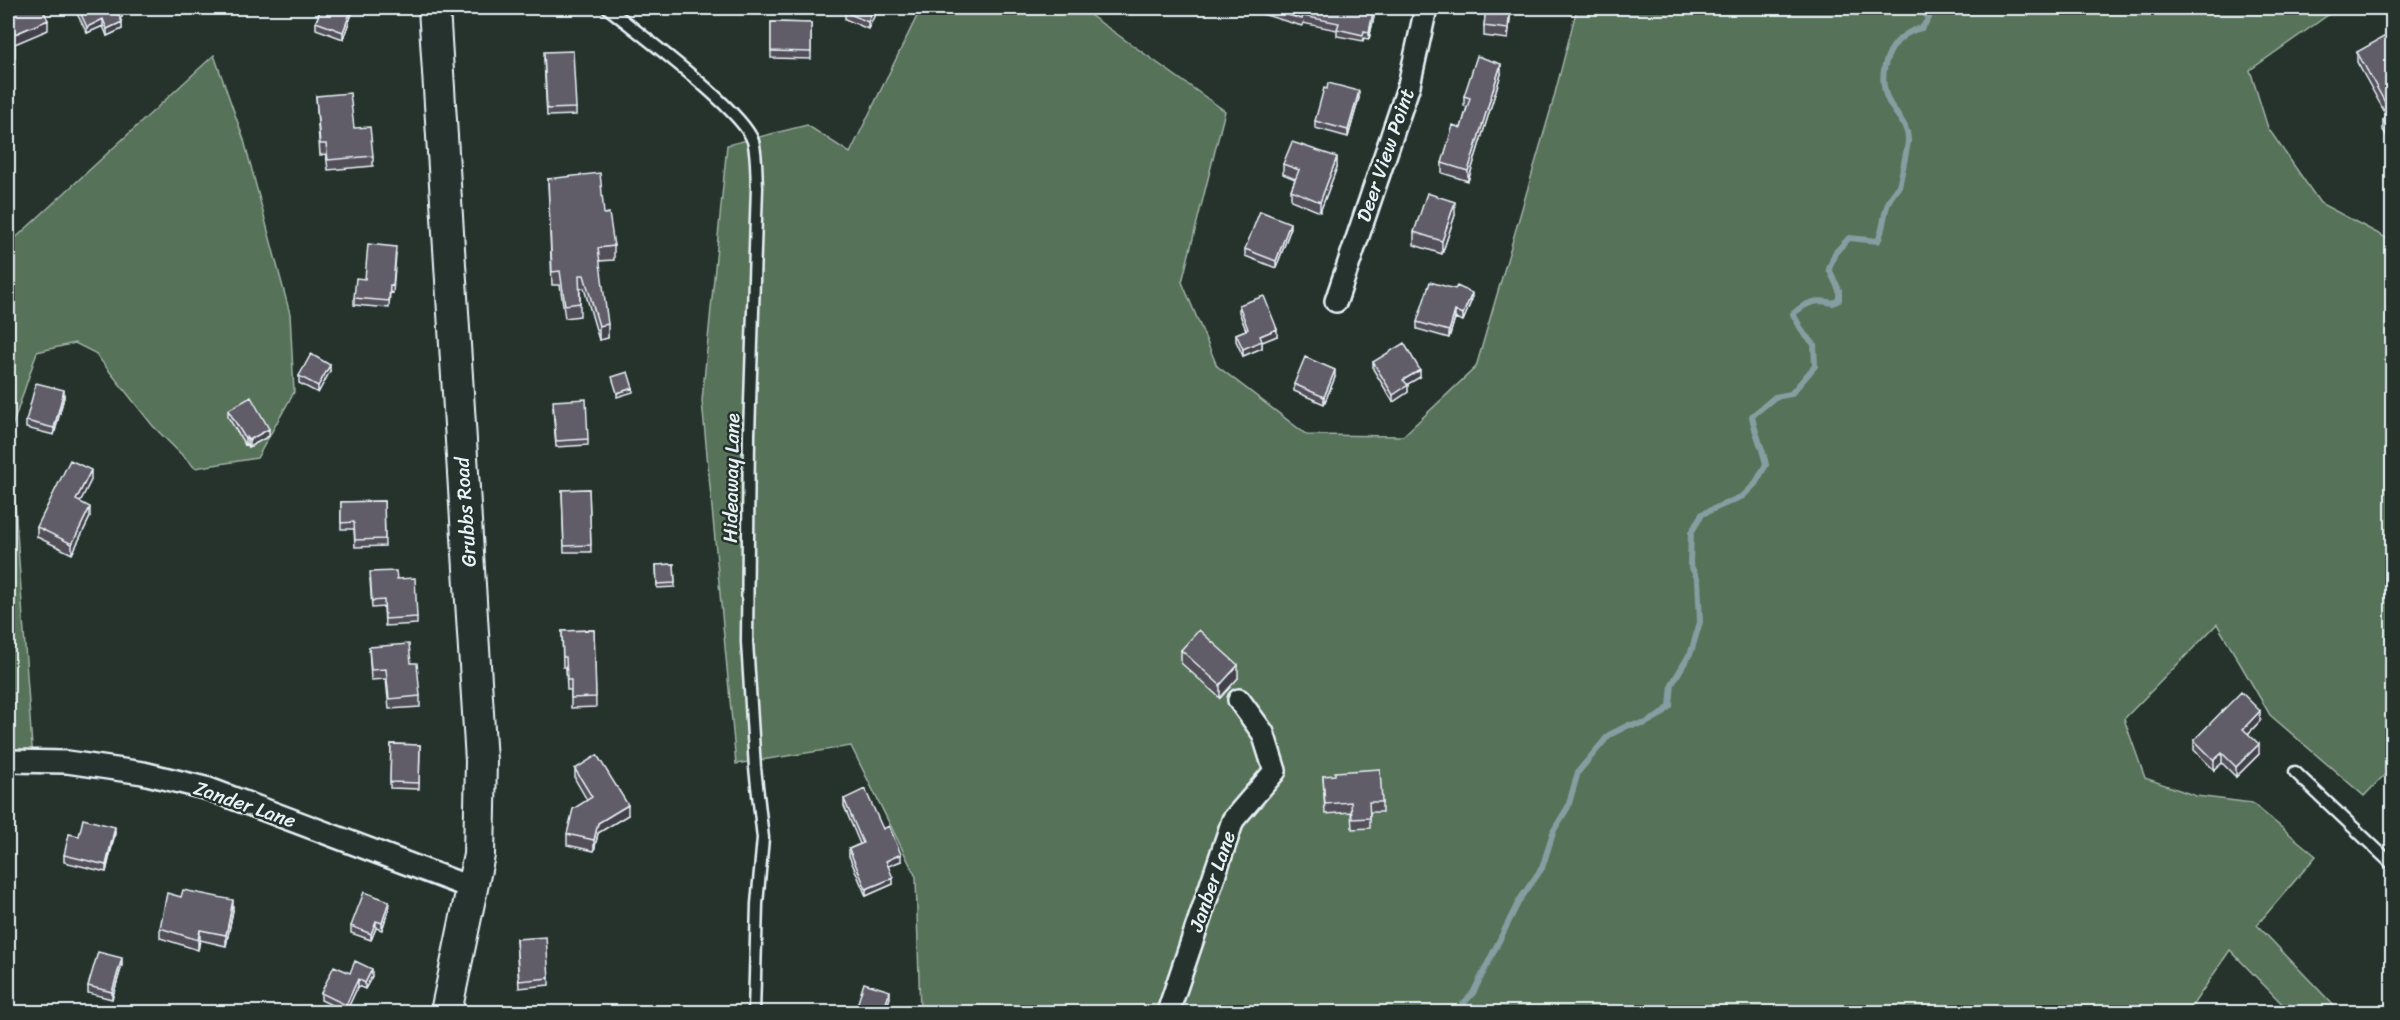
<svg xmlns="http://www.w3.org/2000/svg" width="2400" height="1020" font-family="Sriracha,sans-serif">
  <style>
    .green { fill: #577258; stroke: #a0b2a8; stroke-width: 1.5 }
    .lines { fill: none; stroke-linecap: round; stroke-linejoin: round }
    .stream { stroke: #849ea1; stroke-width: 6 }
    .lane-casing { stroke: #e8f1f8; stroke-width: 15 }
    .street-casing { stroke: #e8f1f8; stroke-width: 26 }
    .secondary-casing { stroke: #e8f1f8; stroke-width: 34 }
    .lane { stroke: #26332d; stroke-width: 10 }
    .street { stroke: #26332d; stroke-width: 21 }
    .secondary { stroke: #26332d; stroke-width: 30 }
    .wall { fill: #534f59; stroke: #e8f1f8; stroke-width: 1.5 }
    .shaded-wall { fill: #434048; stroke: #e8f1f8; stroke-width: 1.5 }
    .building { fill: #605c67; stroke: #e8f1f8; stroke-width: 1.5 }
    .labels { text-anchor: middle; stroke-width: 5; stroke-linejoin: round; paint-order: stroke }
    .street-label { font-size: 20px; fill: #e8f1f8; stroke: #26332d }
  </style>
  <rect width="100%" height="100%" fill="#26332d"/>
  <filter id="ink" filterUnits="userSpaceOnUse"><feTurbulence type="fractalNoise" baseFrequency=".0167" numOctaves="2"/><feDisplacementMap in="SourceGraphic" scale="12" xChannelSelector="R" yChannelSelector="G"/><feConvolveMatrix kernelMatrix="1 2 1 2 8 2 1 2 1" color-interpolation-filters="sRGB"/></filter>
  <g filter="url(#ink)">
    <path class="green" d="M921 8H1080L1225 111 1182 282 1217 366 1307 435 1403 436 1476 367 1552 105 1577 8H2338L2250 70 2268 128 2320 203 2392 241V767L2364 796 2270 715 2217 624 2124 719 2145 778 2196 796 2252 803 2316 856 2257 925 2340 1012H2290L2230 950 2188 1012H920L916 877 851 746 736 764 702 401 727 145 807 125 850 153Z
      M214 55 244 140 290 314 294 392 257 458 195 468 153 426 95 353 75 343 37 352 10 433 33 761H8V245Z"/>
    <g class="lines">
      <path class="stream" d="M1456 1012 1473 993 1519 901 1542 868 1554 830 1568 807 1578 772 1609 735 1629 725 1644 724 1662 714 1670 706 1672 684 1691 652 1700 622 1698 580 1690 564 1691 533 1702 514 1743 496 1755 484 1766 465C1763 448 1755 434 1752 416L1775 397 1791 394 1815 366 1814 344 1804 334 1793 314C1806 302 1817 299 1833 303L1839 300V290L1829 269 1835 253 1849 238 1878 241C1884 229 1883 214 1889 201 1891 196 1896 191 1899 186 1900 183 1908 144 1908 141 1909 124 1894 114 1888 100 1875 72 1890 34 1922 28L1929 18 1919 8"/>
      <defs>
        <path id="lane" d="M608 8C638 33 742 109 753 141 757 155 756 172 757 187L749 434 747 642 755 768 763 838 757 904 754 1012
          M2295 772 2392 864"/>
        <path id="street" d="M1336 301 1409 85 1426 8
          M8 761 67 762 143 773 209 789 472 888
          M1168 1012 1233 820 1275 771 1263 733 1239 700"/>
        <path id="secondary" d="M434 8 481 761 479 855 446 1012"/>
      </defs>
      <use href="#lane" class="lane-casing"/>
      <use href="#street" class="street-casing"/>
      <use href="#secondary" class="secondary-casing"/>
      <use href="#lane" class="lane"/>
      <use href="#street" class="street"/>
      <use href="#secondary" class="secondary"/>
    </g>
    <path class="wall" d="M74 8H120L122 17 120 18 122 29 107 36 103 26 87 33Z
      M321 8H354L343 39 316 29V22Z
      M707 8H720L714 14Z
      M878 8 868 29 845 19V12Z
      M1262 8H1376L1369 39 1364 38 1363 41 1337 36V30L1303 23 1302 26 1262 14Z
      M1486 8H1511L1508 39 1484 36V26Z
      M771 22 811 23V59L771 58Z
      M2392 39V142L2391 143 2383 130V120L2388 118 2357 62V52Z
      M544 59 576 108V115L547 116Z
      M1501 74 1468 181 1442 173V163L1461 128 1467 107 1464 106V96Z
      M316 96 354 128 373 156V166L328 170 326 154 320 155Z
      M1359 98 1348 137 1315 128V121Z
      M1283 164 1337 167 1320 212 1291 200V190L1295 179 1283 174Z
      M548 179 604 214 614 246V260L599 261 608 338 599 340 584 288 580 289V316L565 318 560 285H552Z
      M1455 215 1442 254 1414 245V232Z
      M1290 230 1276 268 1245 256V249Z
      M396 254 393 293 390 292 389 308 354 305V298L365 279Z
      M1472 299 1463 321 1455 318 1449 338 1417 329V322Z
      M1239 305 1277 336 1262 342V348L1243 356 1236 341V334L1246 330 1239 312Z
      M1373 362 1420 377 1407 384 1408 392 1393 402 1373 369Z
      M330 371 318 393 299 383V376Z
      M1335 377 1324 404 1294 391V384Z
      M64 397 54 435 26 428V421Z
      M553 408 588 439V445L556 447Z
      M228 410 269 436 249 447 247 444 245 445 228 417Z
      M91 480 80 502 90 517 72 554 37 537V527Z
      M589 489 591 552H564L562 490Z
      M384 501 385 546 355 547 354 529H341V502Z
      M674 564 675 587 657 588 656 565Z
      M370 579H397L417 617V624L385 626 384 607 372 608Z
      M594 630 596 707 571 708V690H567L566 667H563L562 631Z
      M369 647 411 663 420 696V707L389 709 386 679 371 680Z
      M1181 650 1238 678 1220 698 1181 663Z
      M2260 721 2248 734 2259 754 2236 777 2222 763 2214 770 2194 750V740Z
      M391 744 420 745 419 789 390 788Z
      M575 769 628 815 598 833 594 851 567 845V834L587 800 575 779Z
      M1323 776 1382 802V812H1370V828L1352 829 1351 812 1325 814Z
      M844 799 883 829 901 861 888 866 893 884 866 896 849 856V849L860 844 844 806Z
      M115 833 106 872 64 862V855L79 836Z
      M389 908 382 930 376 928 371 940 351 933V926Z
      M233 910 226 946 200 940 198 950 160 938V928Z
      M516 939 549 978V985L519 988Z
      M122 965 112 999 88 993V986Z
      M350 973 372 976 365 989 358 986 346 1012 321 1000V993Z"/>
    <path class="shaded-wall" d="M352 8H354L343 39V32Z
      M714 8H720L714 14Z
      M874 8H878L868 29V22Z
      M1374 8H1376L1369 39V32Z
      M1510 8H1511L1508 39V29Z
      M122 10V17L117 19V12Z
      M103 19V26L87 33V27Z
      M48 20V30L10 46V36Z
      M122 22V29L107 36V29Z
      M15 47V57L8 60V50Z
      M1501 64V74L1468 181V171Z
      M1359 91V98L1348 137V130Z
      M2392 132V142L2391 143V133Z
      M1337 157V167L1320 212V202Z
      M1455 202V215L1442 254V241Z
      M1290 223V230L1276 268V261Z
      M1472 293V299L1463 321V314Z
      M1455 311V318L1449 338V331Z
      M608 324V338L599 340V326Z
      M1277 329V336L1262 342V348L1243 356V349L1260 336Z
      M330 365V371L318 393V386Z
      M1335 370V377L1324 404V397Z
      M1420 370V377L1403 387V380Z
      M1408 385V392L1393 402V395Z
      M633 388V392L617 397V393Z
      M64 390V397L54 435V428Z
      M269 429V436L249 447V440Z
      M247 437V444L245 445V438Z
      M91 470V480L76 510V500Z
      M90 507V517L72 554V544Z
      M1238 665V678L1220 698V685Z
      M2260 711V721L2243 739V729Z
      M2259 744V754L2236 777V767Z
      M2222 753V763L2214 770V760Z
      M628 805V815L598 833 594 851V840L598 823Z
      M115 827V833L106 872V865Z
      M901 854V861L886 867V861Z
      M893 878V884L866 896V889Z
      M233 900V910L226 946V935Z
      M389 901V908L382 930V923Z
      M376 921V928L371 940V934Z
      M200 930V940L198 950V940Z
      M122 958V965L112 999V992Z
      M372 969V976L365 989V983Z
      M358 979V986L346 1012V1005Z
      M890 991V998L885 1012H883Z"/>
    <path class="building" d="M8 8H42L48 20 10 36 15 47 8 50Z
      M78 8H120L122 10 117 12 122 22 107 29 103 19 87 27Z
      M321 8H352L343 32 316 22Z
      M847 8H874L868 22 845 12Z
      M1263 8H1374L1369 32 1364 31 1363 35 1337 29 1339 23 1303 16 1302 19Z
      M1486 8H1510L1508 29 1484 26Z
      M771 22 811 23V52L771 51Z
      M2389 34 2392 39V132L2391 133 2383 120 2392 115 2357 52Z
      M573 51 576 108 547 109 544 52Z
      M1477 56 1501 64 1468 171 1442 163 1453 125 1461 128 1470 98 1464 96Z
      M1328 83 1359 91 1348 130 1315 121 1324 88 1327 89Z
      M350 93 354 128 370 127 373 156 328 160 326 144H320L316 96Z
      M1292 142 1337 157 1320 202 1291 190 1299 170 1283 164Z
      M600 173 604 214 609 213 614 246 598 248 608 324 599 326 584 275H579L580 303 565 305 560 271 552 272 548 179Z
      M1427 193 1455 202 1442 241 1414 232Z
      M1260 211 1290 223 1276 261 1245 249Z
      M368 244 396 247 393 286 390 285 389 301 354 298 356 278 365 279Z
      M1430 282 1455 289 1457 286 1472 293 1463 314 1455 311 1449 331 1417 322Z
      M1264 296 1277 329 1260 336 1262 341 1243 349 1236 334 1248 329 1239 305Z
      M1404 343 1420 370 1403 380 1408 385 1393 395 1373 362Z
      M311 354 330 365 318 386 299 376Z
      M1305 357 1335 370 1324 397 1294 384Z
      M628 372 633 388 617 393 612 377Z
      M36 383 64 390 54 428 26 421Z
      M251 397 269 429 249 440 247 437 245 438 228 410Z
      M586 399 588 439 556 441 553 401Z
      M70 460 91 470 76 500 90 507 72 544 37 527Z
      M589 489 591 545 564 546 562 490Z
      M384 501 385 539 355 540 354 522 341 523V502Z
      M674 564 675 583 657 584 656 565Z
      M396 571 397 579 415 578 417 617 385 619 384 600 372 601 370 572Z
      M594 630 596 697 571 698V680H567L566 657H563L562 631Z
      M1199 630 1238 665 1220 685 1181 650Z
      M409 644 411 663H417L420 696 389 699 386 669 371 670 369 647Z
      M2241 692 2260 711 2243 729 2259 744 2236 767 2222 753 2214 760 2194 740Z
      M391 744 420 745 419 783 390 782Z
      M597 755 628 805 598 823 594 840 567 834 573 809 592 797 575 769Z
      M1380 769 1382 802H1369L1370 818 1352 819 1351 802 1325 804 1323 776 1335 775V772Z
      M865 789 883 829 889 826 901 854 886 861 893 878 866 889 849 849 863 843 844 799Z
      M83 819 115 827 106 865 64 855 69 834 79 836Z
      M183 890 233 900 226 935 200 930 198 940 160 928 167 893 181 897Z
      M364 892 389 901 382 923 376 921 371 934 351 926Z
      M546 937 549 978 519 981 516 939Z
      M98 952 122 958 112 992 88 986Z
      M355 961 372 969 365 983 358 979 346 1005 321 993 334 966 350 973Z
      M864 983 890 991 883 1012H855Z"/>
  </g>
  <g class="labels">
    <g class="street-label">
      <text transform="translate(1385 155) rotate(-71)" y="7">Deer View Point</text>
      <text transform="translate(731 478) rotate(-89)" y="7">Hideaway Lane</text>
      <text transform="translate(465 512) rotate(-94)" y="7">Grubbs Road</text>
      <text transform="translate(245 804) rotate(19)" y="7">Zander Lane</text>
      <text transform="translate(1212 881) rotate(-71)" y="7">Janber Lane</text>
    </g>
  </g>
  <rect width="2400" height="1020" fill="none" stroke="#26332d" stroke-width="30"/>
  <rect x="15" y="15" width="2370" height="990" fill="none" stroke="#e8f1f8" stroke-width="2" filter="url(#ink)"/>
</svg>
